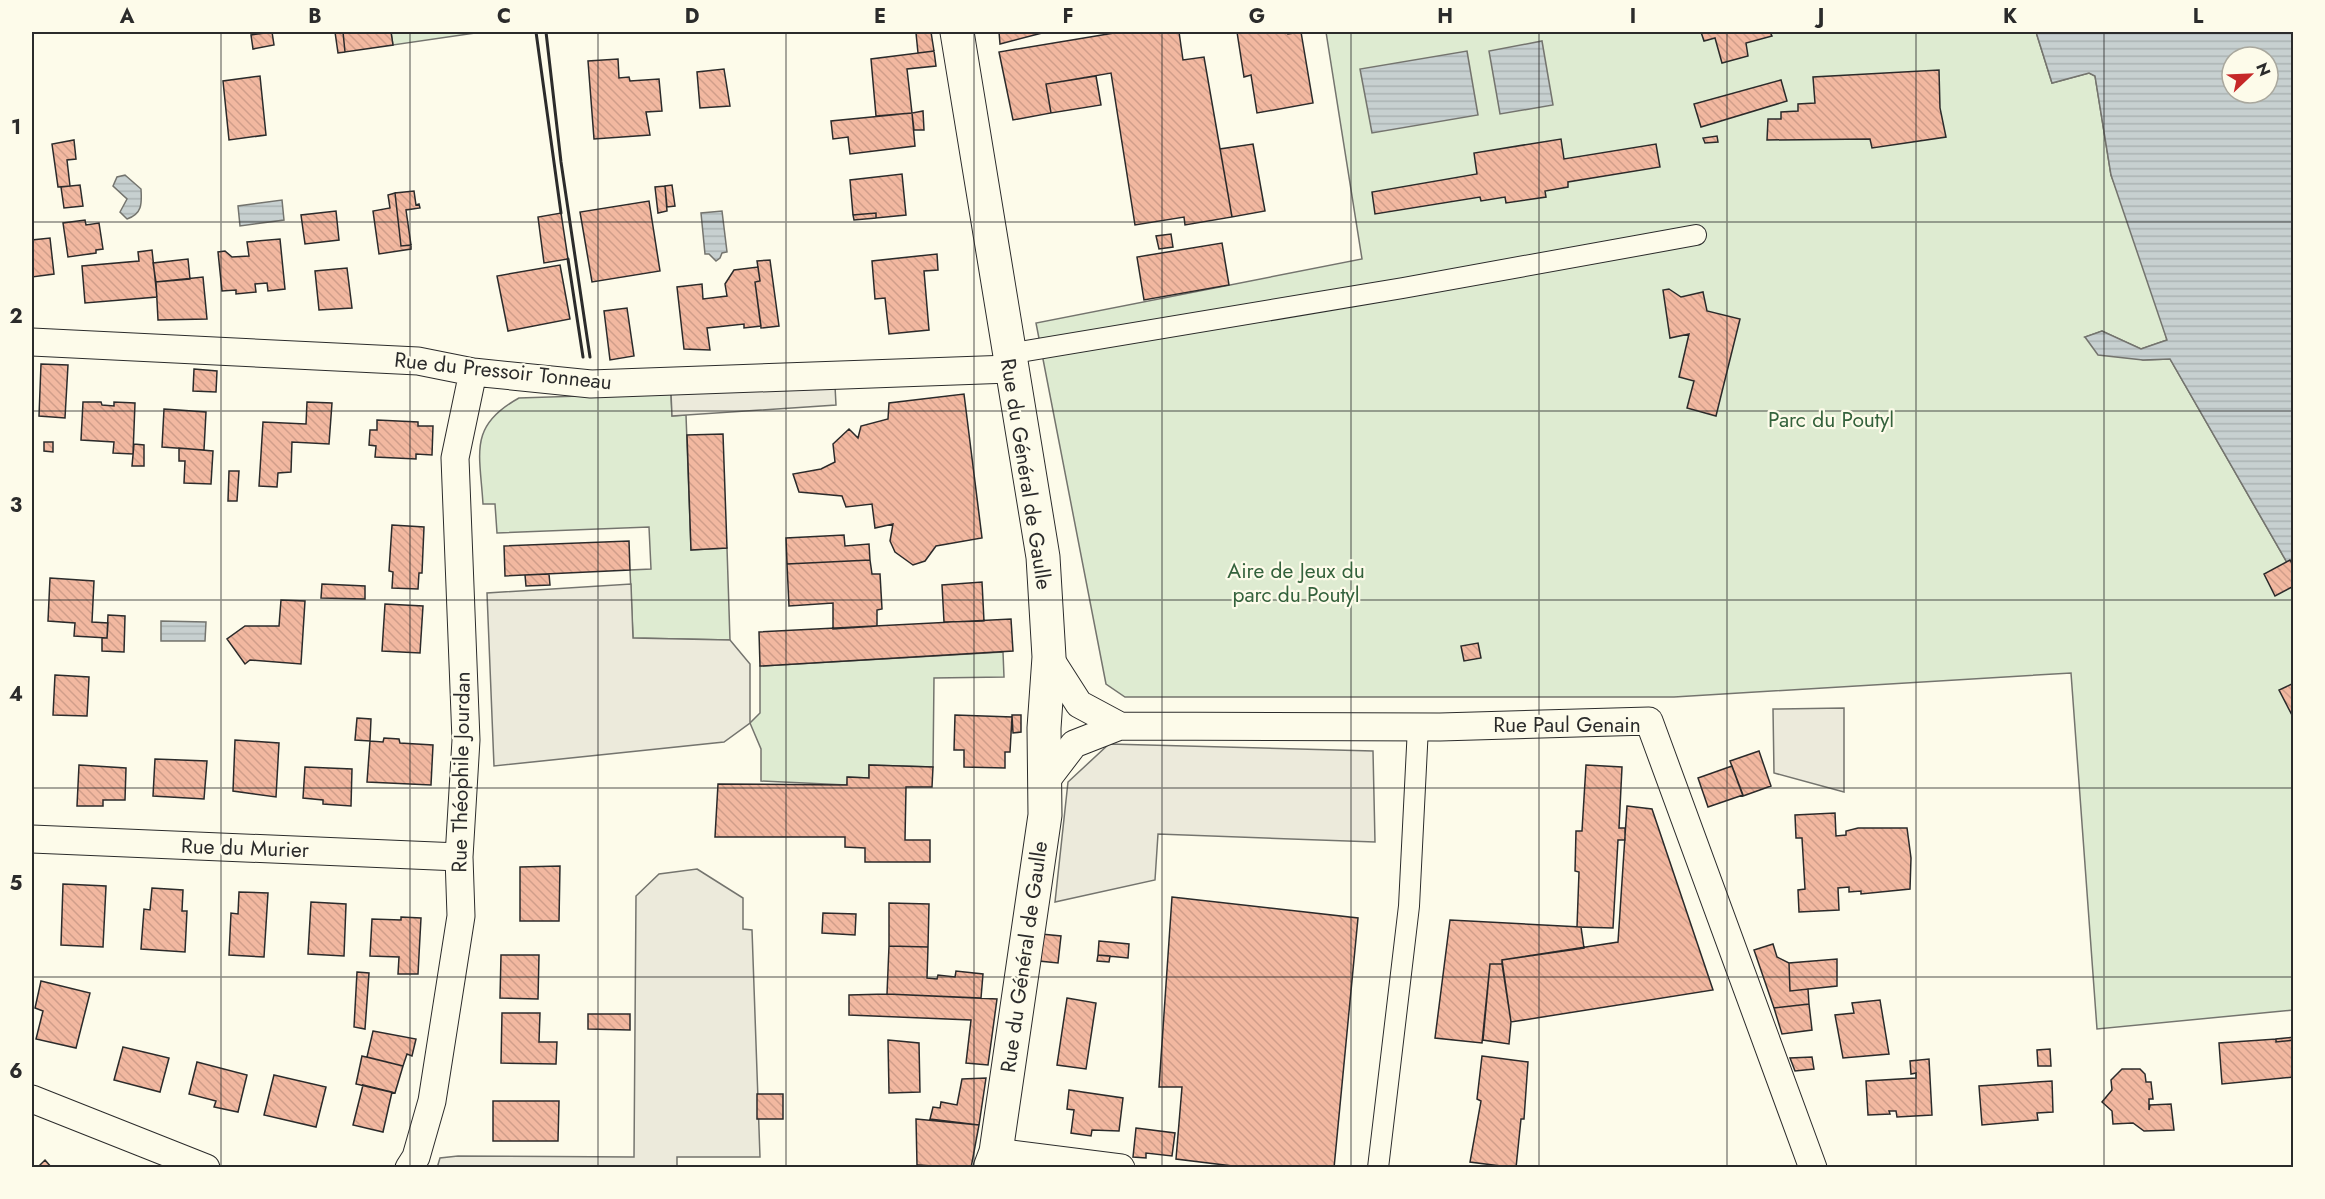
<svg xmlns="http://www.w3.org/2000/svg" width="2325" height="1199" font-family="Jost,sans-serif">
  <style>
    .green { fill: #deebd1; stroke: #74746e; stroke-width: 1.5 }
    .parking { fill: #eceadb; stroke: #74746e; stroke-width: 1.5 }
    .water { fill: url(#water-rules); stroke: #74746e; stroke-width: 1.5; fill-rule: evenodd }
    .building { fill: url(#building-back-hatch); stroke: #2b2b2b; stroke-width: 1.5 }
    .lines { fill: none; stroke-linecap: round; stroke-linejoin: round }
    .pedestrian-casing { stroke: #2b2b2b; stroke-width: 22 }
    .minor-casing { stroke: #2b2b2b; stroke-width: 29 }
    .secondary-casing { stroke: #2b2b2b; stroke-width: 35 }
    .pedestrian { stroke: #fdfbea; stroke-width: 20 }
    .minor { stroke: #fdfbea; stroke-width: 27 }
    .secondary { stroke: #fdfbea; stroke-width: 33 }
    .wall { stroke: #2b2b2b; stroke-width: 3 }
    .grid { fill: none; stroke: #2b2b2b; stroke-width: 1.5; stroke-opacity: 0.55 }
    .labels { text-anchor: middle; stroke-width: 4.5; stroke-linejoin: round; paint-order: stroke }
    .street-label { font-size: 21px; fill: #2b2b2b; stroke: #fdfbea }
    .park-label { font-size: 21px; fill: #34623c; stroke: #fdfbea }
    .neatline { fill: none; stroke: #2b2b2b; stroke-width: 2 }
    .grid-label { font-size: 20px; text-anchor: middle; font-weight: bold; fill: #2b2b2b }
  </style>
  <defs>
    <pattern id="water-rules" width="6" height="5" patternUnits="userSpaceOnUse" patternTransform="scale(1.5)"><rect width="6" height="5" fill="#c7d0d0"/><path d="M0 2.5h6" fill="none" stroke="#abb3b3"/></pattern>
    <pattern id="building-back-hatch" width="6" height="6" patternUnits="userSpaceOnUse" patternTransform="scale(1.5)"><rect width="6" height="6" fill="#f2b8a0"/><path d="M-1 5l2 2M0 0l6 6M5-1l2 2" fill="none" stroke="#d09e8a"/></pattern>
  </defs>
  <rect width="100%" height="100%" fill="#fdfbea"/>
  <path class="green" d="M391 32H482L393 45Z
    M1326 32H2036L2052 83 2089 73 2095 76 2111 175 2145 264 2167 340 2141 349 2102 331 2085 337 2143 360 2170 359 2293 573V1010L2097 1029 2071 673 1674 697H1125L1106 684 1036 323 1362 259Z
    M671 393 672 416 686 415 691 550 727 548 730 640 633 638 630 570 651 569 649 527 497 533 495 504H483C480 453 468 426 519 398Z
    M1003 652 1004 677 934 678 933 767 869 765V778L848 777 847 785 761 781V749L750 723 760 713V666Z"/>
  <path class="parking" d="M835 386 836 405 672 416 671 393Z
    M631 584 633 638 730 640 750 664V723L724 742 494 766 487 593Z
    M1844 708V792L1774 773 1773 709Z
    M1109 744 1373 751 1375 842 1158 834 1155 880 1055 902 1068 782Z
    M697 869 743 898V929L752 930 760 1157H677V1168H437L440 1158 458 1156 634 1157 636 896 659 874Z"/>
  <path class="water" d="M2036 32H2293V573L2170 359 2143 360 2098 355 2085 337 2102 331 2141 349 2167 340 2111 175 2095 76 2089 73 2052 83ZM2232 57H2268V93H2232Z
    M1542 41 1553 105 1500 114 1489 51Z
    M1467 51 1478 115 1372 133 1360 69Z
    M125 175 141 189C142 204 142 214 127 219L120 212 127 199 113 186 117 177Z
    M282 200 284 220 240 226 238 206Z
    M722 211 727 252 722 253 720 258 716 261 709 254H705L701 213Z
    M161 621 206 622 205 641H161Z"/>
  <path class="building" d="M272 32 274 45 253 49 251 35Z
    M335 32H343L345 52 338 53Z
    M343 32H391L393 45 345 52Z
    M931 32 934 51 918 53 916 33Z
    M999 32H1046L1000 44Z
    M1120 32H1179L1183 60 1204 57 1232 217 1185 225 1184 217 1135 225 1111 73 1046 84 1051 113 1013 120 999 52Z
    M1237 32H1288V34L1301 32 1313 103 1257 113 1251 75 1244 77Z
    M1701 32H1770L1772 36 1746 43 1748 56 1722 63 1715 38 1704 41Z
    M934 51 936 66 907 69 912 113 876 116 871 59Z
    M618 59 619 78 629 77 630 81 659 79 662 111 646 112 650 135 594 139 588 61Z
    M724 69 730 106 700 108 697 72Z
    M1939 70 1940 108 1946 137 1872 148 1870 139 1767 140 1768 119H1781V112L1798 111V104L1815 103 1813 77Z
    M260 76 266 135 229 140 223 81Z
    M1096 76 1101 105 1051 113 1046 84Z
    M1781 80 1787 101 1701 127 1694 104Z
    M923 111 924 130H914L912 113Z
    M912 113 915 146 850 154 848 137 833 139 831 121Z
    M1717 136 1718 142 1705 143 1703 138Z
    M1561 139 1564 159 1656 144 1660 167 1568 182V187L1545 191 1546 197 1506 203 1505 197 1481 201 1480 197 1375 214 1372 192 1477 174 1474 153Z
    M74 140 76 159 67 160 70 186 58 187 52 144Z
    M1253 144 1265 211 1232 217 1220 149Z
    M902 174 906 215 876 218V213L853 215 850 180Z
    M80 185 83 206 64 208 61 187Z
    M672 185 675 206 667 207 665 186Z
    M665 186 667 211 658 213 655 187Z
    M414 191 416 205 419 204 420 208 406 210 411 245 401 246 395 193Z
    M395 193 401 246 411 245V249L379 254 373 211 390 208 388 195Z
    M649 201 660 271 592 282 580 212Z
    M336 211 339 240 305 244 301 215Z
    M561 213 568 259 544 263 538 217Z
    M876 213V218L854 220 853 215Z
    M85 220 86 225 99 223 103 249 96 250V253L68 257 63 223Z
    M1171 234 1173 247 1159 249 1156 236Z
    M50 238 54 274 32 277V240Z
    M280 239 285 289 268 291 267 283 255 284 256 292 236 294V290L222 291 218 252 225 251 232 257 249 256 247 242Z
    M1222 243 1229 285 1144 300 1137 257Z
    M152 250 157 297 85 303 82 266 139 261 138 252Z
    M937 254 938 270 924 271 929 330 889 334 885 298 875 299 872 261Z
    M188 259 190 279 156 282 153 263Z
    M770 260 779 326 761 328 755 282 760 281 757 261Z
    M560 265 570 319 508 331 497 276Z
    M758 267 760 281 755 282 761 326 744 328V324L707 328 710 350 684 349 677 287 702 284 703 299 727 296 725 284 734 270Z
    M347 268 352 308 319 310 315 271Z
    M203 277 207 319 158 320 156 282Z
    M1669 289 1681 297 1703 292 1707 311 1740 319 1716 416 1687 408 1694 381 1679 377 1689 334 1670 338 1663 290Z
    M627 308 634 356 610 360 604 311Z
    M41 364 68 365 65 418 39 416Z
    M194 369 217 371 216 392 193 391Z
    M964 394 982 538 936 546 925 561 913 565 895 552 890 541 893 524 875 528 872 504 846 507 842 496 799 492 793 474 821 469 835 462 833 444 849 429 858 438 861 426 888 419 889 403Z
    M83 402H101L102 405 114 406V402L135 403 133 454 113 453 114 442 81 440Z
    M307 402 332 403 329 444 292 442 291 472 278 473 277 487 259 486 263 422 306 424Z
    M164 409 206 412 204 450 162 447Z
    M377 420 418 422V426H433L432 455 416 454V459L375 457 376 446 369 445 370 430H377Z
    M723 434 727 548 691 550 687 435Z
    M44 442H53V452L44 451Z
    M134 444 144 445V466H132Z
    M179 448 213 451 211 484 184 483 185 461H179Z
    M229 471H239L237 501H228Z
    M392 525 424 527 422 573H419L418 589 392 588 393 572 389 571Z
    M844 535 845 546 869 544 870 560 787 564 786 538Z
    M629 541 630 570 505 576 504 546Z
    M870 560 872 574H880L882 609 877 610V626L833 629V603L789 606 787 564Z
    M2290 560 2294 567V586L2275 596 2264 574Z
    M549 574 550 585 526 586 525 575Z
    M50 578 94 581 92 622 108 623 107 638 74 636 75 623 48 621Z
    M982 582 984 621 944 622 942 585Z
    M322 584 365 586V599L321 598Z
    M281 600 305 601 301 664 250 660 245 664 227 639 245 626H279Z
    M385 604 423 606 420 653 382 651Z
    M108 615 125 616 124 652 102 651V638H107Z
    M1011 619 1013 651 760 666 759 632Z
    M1478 643 1481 658 1464 661 1461 646Z
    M55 675 89 677 87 716 53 715Z
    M2294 683V719L2279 690Z
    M955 715 1012 717 1010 752H1005V768L964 767V750H954Z
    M1012 715H1021V732L1013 733Z
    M357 718 371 719 370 741 355 740Z
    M384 738 399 739 400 743 433 745 431 785 367 782 370 741 383 742Z
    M235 740 279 743 276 797 233 791Z
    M1759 751 1771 786 1743 796 1730 761Z
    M155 759 207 761 204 799 153 796Z
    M79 765 126 768 125 800H103V806H77Z
    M869 765 933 767 932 787H906L905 840H930V862H865V848L845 847V837H715L718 784 847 785V777L869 778Z
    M1586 765 1622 767 1619 828H1625V840H1618L1613 928 1577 927 1579 872 1575 871 1576 831H1582Z
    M1732 766 1743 795 1708 807 1698 778Z
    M305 767 352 769 351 806 323 804V800L303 798Z
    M1627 806 1652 809 1713 990 1511 1022 1502 960 1618 942Z
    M1835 813 1836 836 1846 835V831L1858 828H1907L1911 858 1910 889 1861 894V891L1849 892V887L1838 888 1839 910 1799 912 1798 890 1805 889 1802 838H1796L1795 815Z
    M560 866 559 921H520V867Z
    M63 884 106 886 103 947 61 945Z
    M152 888 183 890 182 911H187L185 952 141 949 144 909 150 910Z
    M239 892 268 893 264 957 229 955 231 913 238 914Z
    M1172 897 1358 918 1334 1168H1249L1176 1159 1182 1087H1159Z
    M311 902 346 904 344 956 308 954Z
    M889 903 929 904 928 947 889 946Z
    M823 913 856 914 855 935 822 933Z
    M401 917 421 918 418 974H398L399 957 370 956 372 919 401 920Z
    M1450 920 1581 927 1584 948 1502 960V964H1490L1482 1043 1435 1038Z
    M1041 934 1061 936 1058 963 1039 961Z
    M1099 941 1129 944 1128 958 1098 955Z
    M1773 944 1777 957 1789 963 1790 991 1808 989 1809 1004 1774 1008 1754 950Z
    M889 946 928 947 927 978 937 979 938 975 955 977 956 971 983 974 981 998 887 994Z
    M501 955H539L538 999 500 998Z
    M1098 955 1110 956 1109 962 1097 961Z
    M1837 959V986L1790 991 1789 963Z
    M1490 964H1502L1511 1022 1509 1044 1483 1040Z
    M357 972 369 973 365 1029 354 1027Z
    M41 981 90 993 76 1048 36 1039 43 1011 35 1008Z
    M887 994 997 999 988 1065 966 1063 971 1020 849 1015V995Z
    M1067 998 1096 1003 1086 1069 1057 1065Z
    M1880 1000 1889 1054 1843 1058 1835 1015 1854 1013 1852 1003Z
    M1809 1004 1812 1030 1782 1034 1774 1008Z
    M502 1013H540L539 1042H557L556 1064 501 1063Z
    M588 1014H630V1030L588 1029Z
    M373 1031 416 1039 412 1056 407 1054 403 1066 367 1057Z
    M2294 1037V1040L2276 1042V1039Z
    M2276 1039V1042L2294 1040V1077L2222 1084 2219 1043Z
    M888 1040 919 1043 920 1092 889 1093Z
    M123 1047 169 1058 160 1092 114 1080Z
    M2050 1049 2051 1066H2038L2037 1050Z
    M362 1056 403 1066 395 1093 356 1084Z
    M1482 1056 1528 1062 1524 1119H1521L1516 1168 1470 1162 1481 1101 1477 1099Z
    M1812 1057 1814 1069 1795 1071 1790 1058Z
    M1929 1059 1932 1115 1897 1117 1896 1111H1889L1890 1114 1868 1115 1866 1081 1916 1078V1073L1911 1074 1910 1061Z
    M197 1062 247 1075 238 1112 214 1107 216 1101 189 1094Z
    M2122 1069H2140L2145 1074 2146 1082H2151L2153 1099H2149V1110L2150 1105 2171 1104 2174 1130 2144 1131 2133 1123 2113 1124 2112 1111 2102 1102 2112 1090 2111 1080Z
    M274 1075 326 1087 316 1127 264 1115Z
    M986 1078 979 1125 930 1119 933 1107 940 1108 941 1102 957 1105 962 1079Z
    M2052 1081 2053 1112 2037 1113 2038 1120 1982 1125 1979 1086Z
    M363 1085 392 1092 383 1132 353 1125Z
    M1069 1090 1123 1098 1119 1131 1092 1130 1091 1136 1071 1133 1074 1110 1067 1109Z
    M757 1094H783V1119H757Z
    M493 1101H559L558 1141H493Z
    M916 1119 979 1125 971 1168 917 1165Z
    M1136 1128 1175 1133 1172 1156 1146 1153V1158L1133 1157Z
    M45 1160 52 1168H37Z
    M918 1165 962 1168H918Z"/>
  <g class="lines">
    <defs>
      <path id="pedestrian" d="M1008 354 1403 288 1696 235
        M1378 1168 1409 906 1418 727"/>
      <path id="minor" d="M32 342 418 361 473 372 591 384 1010 369
        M1049 657 1079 704 1120 726
        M1045 782 1074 744 1120 726 1440 727 1649 721 1813 1168
        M32 839 459 857
        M32 1099 206 1168
        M996 1152 1121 1168
        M409 1168 416 1157 432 1101 461 916 459 857 466 740 455 458 473 372"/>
      <path id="secondary" d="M957 32 1043 557 1049 657 1044 728 1045 815 996 1152 990 1168"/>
    </defs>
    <use href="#pedestrian" class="pedestrian-casing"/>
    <use href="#minor" class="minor-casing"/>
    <use href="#secondary" class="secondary-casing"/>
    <use href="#pedestrian" class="pedestrian"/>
    <use href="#minor" class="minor"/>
    <use href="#secondary" class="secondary"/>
    <path class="wall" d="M536 32 561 213
      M546 32 561 162 590 357
      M568 259 583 357"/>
  </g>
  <path class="grid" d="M221 32V1168M410 32V1168M598 32V1168M786 32V1168M974 32V1168M1162 32V1168M1351 32V1168M1539 32V1168M1727 32V1168M1916 32V1168M2104 32V1168M32 222H2294M32 411H2294M32 600H2294M32 788H2294M32 977H2294"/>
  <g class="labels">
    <g class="street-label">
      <text transform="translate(503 371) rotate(6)" y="7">Rue du Pressoir Tonneau</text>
      <text transform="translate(1026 474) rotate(81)" y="7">Rue du Général de Gaulle</text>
      <text x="1567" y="732">Rue Paul Genain</text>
      <text transform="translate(461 772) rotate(-89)" y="7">Rue Théophile Jourdan</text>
      <text transform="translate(245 848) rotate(2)" y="7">Rue du Murier</text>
      <text transform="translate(1024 957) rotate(-82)" y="7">Rue du Général de Gaulle</text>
    </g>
    <g class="park-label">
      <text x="1831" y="427">Parc du Poutyl</text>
      <text x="1296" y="578">Aire de Jeux du<tspan x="1296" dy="24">parc du Poutyl</tspan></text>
    </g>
  </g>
  <rect width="2325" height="1199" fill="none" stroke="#fdfbea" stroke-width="66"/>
  <g transform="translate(2250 75) rotate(67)"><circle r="28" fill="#fdfbea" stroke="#a9a89e" stroke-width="1.5"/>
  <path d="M0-4.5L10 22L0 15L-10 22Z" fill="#c62828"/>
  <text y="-9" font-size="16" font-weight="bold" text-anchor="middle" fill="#2b2b2b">N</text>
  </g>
  <rect x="33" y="33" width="2259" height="1133" class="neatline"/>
  <g class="grid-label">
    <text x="127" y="23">A</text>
    <text x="315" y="23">B</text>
    <text x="504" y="23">C</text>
    <text x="692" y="23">D</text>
    <text x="880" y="23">E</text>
    <text x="1068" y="23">F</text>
    <text x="1257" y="23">G</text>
    <text x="1445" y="23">H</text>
    <text x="1633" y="23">I</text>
    <text x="1821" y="23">J</text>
    <text x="2010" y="23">K</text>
    <text x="2198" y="23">L</text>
    <text x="16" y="134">1</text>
    <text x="16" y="323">2</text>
    <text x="16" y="512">3</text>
    <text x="16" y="701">4</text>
    <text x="16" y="890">5</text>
    <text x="16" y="1078">6</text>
  </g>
</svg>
